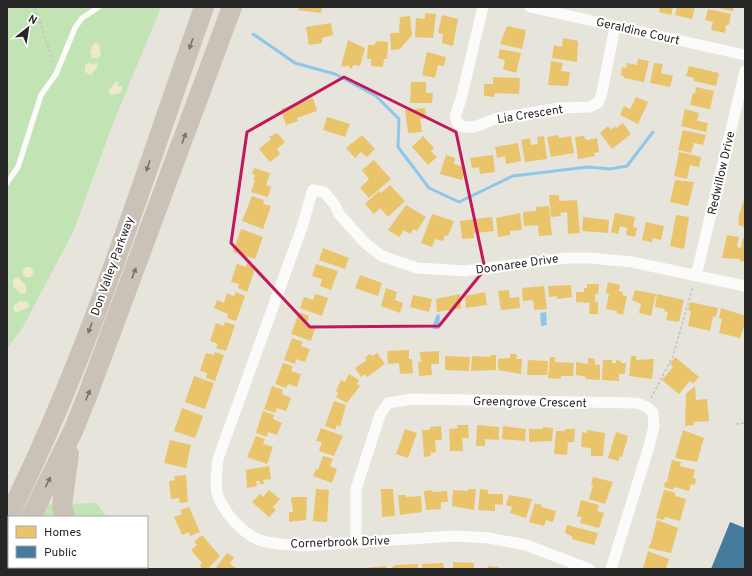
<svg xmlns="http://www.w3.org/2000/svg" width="752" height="576" font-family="Overpass,sans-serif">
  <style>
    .green { fill: #c2e3b4 }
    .sand { fill: #eceac9 }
    .water { fill: #8ec7ea }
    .homes { fill: #e9c46a }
    .public { fill: #457b9d }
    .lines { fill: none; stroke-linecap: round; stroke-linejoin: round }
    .stream { stroke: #8ec7ea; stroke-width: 3 }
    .path { stroke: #c4c3c2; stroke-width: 1.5; stroke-dasharray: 3 2; stroke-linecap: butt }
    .lane { stroke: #fbfbfa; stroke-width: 5.5 }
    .street { stroke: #fbfbfa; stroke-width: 11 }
    .highway { stroke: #cbc2b7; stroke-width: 20 }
    .oneway { fill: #79746f }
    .marked { fill: none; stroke: #c2185b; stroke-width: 3; stroke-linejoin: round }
    .labels { text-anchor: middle; stroke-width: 4; stroke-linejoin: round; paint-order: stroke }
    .street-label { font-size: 12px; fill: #272727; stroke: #fff }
  </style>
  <rect width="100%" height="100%" fill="#e7e4dc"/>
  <path class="green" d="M7 7H161L112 126 74 230 23 327 7 349Z
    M96 503 107 517H9V567H145L146 569H7V506Z"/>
  <path class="sand" d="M96 43 99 44 101 55 98 58H92L90 52 93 44Z
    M89 62 92 64 97 63 98 66 91 75 85 72V66Z
    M116 81 119 83 116 86H122V91L118 94 110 95 109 90Z
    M22.5 272a5.5 5.5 0 1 1 11 0a5.5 5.5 0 1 1-11 0Z
    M16 277 19 278 26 286V293L21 294 13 286V280Z
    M21 301 28 302 29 307 16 313 13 308 14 305Z"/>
  <path class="water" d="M546 312 547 325 541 326 540 313Z
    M437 314 440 315 439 329H433L432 327Z"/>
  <path class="homes" d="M299 7H322L321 13 298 10Z
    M660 7H673L671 15 659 12Z
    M677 7H695L692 19 675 15Z
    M721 7H734L733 11 721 9Z
    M708 9 731 14 729 25H726L725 33 711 30 713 22 705 20Z
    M425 13 436 14 433 38 415 37 416 18 425 19Z
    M442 15 458 19 453 46 442 43 443 34 438 33Z
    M410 16 412 35 400 49 391 50 390 33H399L400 17Z
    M331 23 333 35 322 38V43L309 45 306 27Z
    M507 26 526 30 522 49 500 44Z
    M563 38 578 41 577 62 552 58 554 45 562 47Z
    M348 40 365 48 360 66 354 65 351 69 347 65 346 67 341 66Z
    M377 41 388 42 387 59H384L383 67 371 66V59H367L368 45H374Z
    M500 49 521 53 516 73 503 69 505 60 498 58Z
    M427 52 446 57 444 66 438 65 435 78 422 75Z
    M638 59 649 61 644 82 624 78V76L621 75 622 67 626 68 627 63 637 65Z
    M551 61 563 63 561 71 570 72 568 86 548 85Z
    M654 63 663 64 661 73 673 76 670 87 650 83Z
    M689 66 719 73 716 86 694 81V78L686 76Z
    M493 77 520 78 519 94 495 93 494 97 484 96V84H493Z
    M411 82H426V93H433L432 103H410Z
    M696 87 714 91 710 109 690 105 693 93 695 94Z
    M636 97 648 102 638 124 620 115 624 106 630 109Z
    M313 98 317 111 297 118 298 121 286 125 281 109Z
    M425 108 426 118 420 119 422 132 408 133 405 110Z
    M685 109 699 113 697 121 708 123 706 132 681 126Z
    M327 117 350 124 345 137 323 130Z
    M623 123 631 134 612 149 600 133 608 126 611 130 615 126 616 128Z
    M683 130 706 135 703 145 694 143 691 153 678 150Z
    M277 133 285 142 277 149 280 154 270 162 259 149 271 139 269 137Z
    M362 135 375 149 367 157 361 152 355 158 346 148Z
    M558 135 559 138 571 136 574 153 551 157 547 137Z
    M423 136 434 148 431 151 437 157 428 165 412 147Z
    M544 136 547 159 525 162 521 140 530 138 531 145 538 144 537 137Z
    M584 136 585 139 588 140 597 138 599 152 594 153 595 156 578 159 575 137Z
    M518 143 521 161 506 164 505 156 497 158 495 147Z
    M679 152 701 157 699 167 690 165 687 179 674 176Z
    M446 155 455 158 454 164 466 168 462 180 440 174Z
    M493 155 495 172 480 174 479 167 472 168 470 158Z
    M374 160 391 179 369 198 360 188 369 179 362 170Z
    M254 168 270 173 266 185 271 187 268 197 251 192 255 181 253 180 255 175 252 174Z
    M675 180 694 182 688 206 670 202Z
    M390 185 405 201 388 217 380 208 374 214 365 204 379 191 381 193Z
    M549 195H559V201L577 200 580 233 568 234 567 212 560 213 561 216 551 217Z
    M252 196 264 200 263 204 271 206 263 229 242 221Z
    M745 196V227L738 225 739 219H738Z
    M406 205 426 217 417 231 414 229 410 234 404 230 399 237 388 230Z
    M549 206 552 235 539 236 538 225 524 226 523 212 536 211V207Z
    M520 213 522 230 510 231V235L498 237 496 218Z
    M615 213 635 217 633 227 637 228 635 237 626 235 627 228 620 226 618 234 611 232Z
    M432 214 454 221 448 236 445 235 443 241 435 239 432 247 421 243Z
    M676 215 689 217 684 249 670 246Z
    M492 217 494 231 474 233V238L462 239 460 221Z
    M583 217 609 220 608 233 582 231Z
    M646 222 664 226 661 240 653 238 652 242 642 240Z
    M241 229 263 237 255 259 233 252Z
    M727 235 739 237 737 247 741 248 743 238H745V262L740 261V259L722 258Z
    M323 248 349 258 345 269 319 260Z
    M247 263 256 266 247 292 238 288 239 284 231 282 237 264 246 267Z
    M316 264 338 271 331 290 320 286 322 279 312 276Z
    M360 275 382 283 378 296 355 288Z
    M608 282 620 285 619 291 623 292 622 295 627 296 623 315 617 313V311L606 309 609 294 606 293Z
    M587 284H599L598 294H595V302H598V314H589L590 303 576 302V292H584V288H587Z
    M571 285 572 297 557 299V296L549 297 548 286Z
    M544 286 547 309 534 310 533 300 523 301 522 288Z
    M386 288 397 292 395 300 403 303 400 313 381 306Z
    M509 290 510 298 519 297 520 308 501 310 498 291Z
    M635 290 656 294 651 316 639 313 641 304 632 300Z
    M236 292 245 296 236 321 227 318 228 314 214 308 217 300 224 303 227 293 234 296Z
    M485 292 487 305 466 308 465 296Z
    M315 294 328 298 322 316 300 308 304 297 313 300Z
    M460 294 461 308 437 312 436 299Z
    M657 294 684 300 679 322 666 320 668 312 664 311 665 309 655 307Z
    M413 295 432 299 429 312 410 307Z
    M690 302 718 308 716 317 713 316 710 331 688 326 691 311 688 310Z
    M721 308 743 315 745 313V323L740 338 719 333 722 319 719 318Z
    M299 312 309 316 306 325 315 328 311 341 291 334Z
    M225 322 235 325 226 351 216 348 218 344 210 341 216 323 224 326Z
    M292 338 303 342 301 346 310 349 305 362 296 359 295 364 284 360Z
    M409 350V359H412L413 373 400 374 399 363 388 364 387 351Z
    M439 351V364H431L432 375 419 376 418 362H421L420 352Z
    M215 352 224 355 215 381 206 378 207 373 200 371 206 353 214 355Z
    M377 353 385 364 367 377 365 374 361 377 355 368 367 360 365 358 370 354 372 356Z
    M510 354H517L516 359H522L521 374 498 370V359L510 358Z
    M490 355H496V370L471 371 472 356 490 357Z
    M445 356 470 357 469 371 445 370Z
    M631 356H636V360L654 359 652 379 629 376Z
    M550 357H555V362L574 363 573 376H561V379L548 378Z
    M675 357 699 377 693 384 690 381 679 394 662 380 673 367 670 364Z
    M588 358 595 359V364L600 365V380L586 379V377L576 375V362L588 364Z
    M528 360 548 361 547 375H527Z
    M603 360H612V363H616V360L621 361V363H626L625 374H619V381L602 380Z
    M283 363 293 366 291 371 301 374 297 387 288 384 286 388 275 384Z
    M349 374 359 380 357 384 360 386 347 403 336 397 338 393 336 391 341 380 345 382Z
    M194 376 214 383 205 409 185 402Z
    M272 386 283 390 282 394 291 398 286 411 277 408 275 413 264 409Z
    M695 386 696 400 707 399 709 421 694 422V425L685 426 686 394Z
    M334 401 346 405 340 427 337 425 335 430 325 426Z
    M182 408 203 416 195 438 174 431Z
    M263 411 274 415 273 419 282 423 277 435 268 432 267 437 256 433Z
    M457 425H468L469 438H462L463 451H450L449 429 458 428Z
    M477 425 499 427V440L485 439V446H476Z
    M441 426 442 440H435L436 452 430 453 431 456 424 457 422 430H430V427Z
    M503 426 526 429 525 441 502 439Z
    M543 427 553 428 552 441 529 442V429H543Z
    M321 428 343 436 334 456 319 451 322 442 316 441Z
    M405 429 417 433 408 458 396 454Z
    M565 429H575L574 442H568L567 455 554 454 556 431H565Z
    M587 430 605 433 603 456H591V448L581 447 582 432 587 433Z
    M683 430 704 438 697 462 675 458Z
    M616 432 628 436 622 457 620 456 618 461 608 458Z
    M256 436 265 439 263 444 273 447 267 464 247 457Z
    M170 440 191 445 186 468 164 463Z
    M323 456 333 459 330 466 337 469 332 483 313 476 316 469 318 470Z
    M672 460 681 462 680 466 695 470 693 478 696 479 695 485 691 484 689 491 674 487 673 490 664 487 665 482H667Z
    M269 466 271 479 263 480 264 484H260L259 481H256L257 486 247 488 246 470Z
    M186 475 188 502 180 503 179 498 171 499 169 481 175 480 174 476Z
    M593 477 613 482 605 504 589 499 593 485 591 484Z
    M316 489 329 490 327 522 313 521Z
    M381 489H393L395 516 382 517Z
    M468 489H476L474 510 452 506 453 490 468 491Z
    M480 489 488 490V494H503V505L495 504V511L478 510Z
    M269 490 280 499 273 507 276 510 269 517 252 502 260 494 263 497Z
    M432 490V492L447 491 448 502H441V509L426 510 424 491Z
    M664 490 673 492 676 494 675 496 686 499 680 521 665 517 664 520 656 518Z
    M398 495H406V497L421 496 422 512 400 515Z
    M509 495 532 499 526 518 510 513 512 507 506 505Z
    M293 497H307L306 520 289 522V512H293L291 498Z
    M581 500 599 505 597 511 604 513 599 528 580 523 582 517 577 516Z
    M535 503 542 505 541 507 556 511 553 522 546 520 544 526 529 522Z
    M189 507 200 532 190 536 189 532 182 535 174 517 182 514 180 510Z
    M657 520 678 528 671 553 648 548 651 543Z
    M567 525 598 533 594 545 572 539 573 537 565 533Z
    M202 535 220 556 208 569H203L200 566 202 563 191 550 197 545 194 542Z
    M648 551 669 559 666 569H643Z
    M227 553 234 557 230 564 238 569H215Z
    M453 562 474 563V569H453Z
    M443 563 444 569H422V564Z
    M418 564V569H392V567L396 565Z
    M386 566V569H366V568Z
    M488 566 499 567 498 569H488Z"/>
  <path class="public" d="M730 522 745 528V569H711Z"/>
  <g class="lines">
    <path class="stream" d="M253 34 295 63 335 74 376 96 399 119 398 147 429 188 459 202 513 176 588 167 610 169 627 166 653 132"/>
    <path class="path" d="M35 7 53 62
      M651 398 673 356 693 286
      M736 424 745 423"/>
    <path class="lane" d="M7 183 18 167 41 95 56 74 75 28 82 18 99 7"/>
    <path class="street" d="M483 7 461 99 455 117 458 124 464 127H474L498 118 559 108 589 107 598 103 602 93 615 26
      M530 7 745 55
      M696 276 745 71
      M356 542V489L380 415 388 403 412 399 637 403 647 407 653 413 654 426 650 443 611 569
      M589 569 526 545 489 538 455 536 302 546C289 544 273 545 260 540 243 534 224 513 218 496 214 485 217 471 218 459L303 224 312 192 313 190 324 192 335 205 339 214 365 243 382 256 417 268 465 271 566 258H590L632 262 745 286"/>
    <path class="highway" d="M31 517 73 431 88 394 232 7
      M65 517 62 506 69 454
      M7 519C89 356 143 179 204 7
      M7 565 9 561
      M97 567 99 569"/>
  </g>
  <defs><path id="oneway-solid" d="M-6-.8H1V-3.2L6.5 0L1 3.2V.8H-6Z"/></defs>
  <g class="oneway">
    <use href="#oneway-solid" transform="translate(191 44) rotate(109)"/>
    <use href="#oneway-solid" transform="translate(184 138) rotate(-70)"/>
    <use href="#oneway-solid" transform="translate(148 166) rotate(109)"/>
    <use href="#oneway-solid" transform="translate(134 273) rotate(-70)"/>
    <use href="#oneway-solid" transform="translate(90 328) rotate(111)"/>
    <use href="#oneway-solid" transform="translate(88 395) rotate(-68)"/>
    <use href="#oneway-solid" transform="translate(48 482) rotate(-64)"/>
  </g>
  <path class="marked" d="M344 77 456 132 485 269 439 326 310 327 231 243 247 132Z"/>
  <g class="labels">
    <g class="street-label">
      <text transform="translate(638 31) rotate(13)" y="4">Geraldine Court</text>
      <text transform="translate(530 114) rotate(-9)" y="4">Lia Crescent</text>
      <text transform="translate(721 173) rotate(-77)" y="4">Redwillow Drive</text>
      <text transform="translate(517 264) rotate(-8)" y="4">Doonaree Drive</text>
      <text transform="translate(112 266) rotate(-70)" y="4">Don Valley Parkway</text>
      <text transform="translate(530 402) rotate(1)" y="4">Greengrove Crescent</text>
      <text transform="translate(340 542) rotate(-2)" y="4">Cornerbrook Drive</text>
    </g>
  </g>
  <rect width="752" height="576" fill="none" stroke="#272727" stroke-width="16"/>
  <rect x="8" y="516" width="140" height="52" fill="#ffffff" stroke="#a9a9a9"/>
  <rect x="16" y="526" width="20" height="12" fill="#e9c46a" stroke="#a9a9a9"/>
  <text x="44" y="536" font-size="12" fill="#272727">Homes</text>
  <rect x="16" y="546" width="20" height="12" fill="#457b9d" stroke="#a9a9a9"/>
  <text x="44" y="556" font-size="12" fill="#272727">Public</text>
  <g transform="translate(28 28) rotate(30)" stroke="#ffffff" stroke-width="3" paint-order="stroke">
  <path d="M0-3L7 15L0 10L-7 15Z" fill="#272727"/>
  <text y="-6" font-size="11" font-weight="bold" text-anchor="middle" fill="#272727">N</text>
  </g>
</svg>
